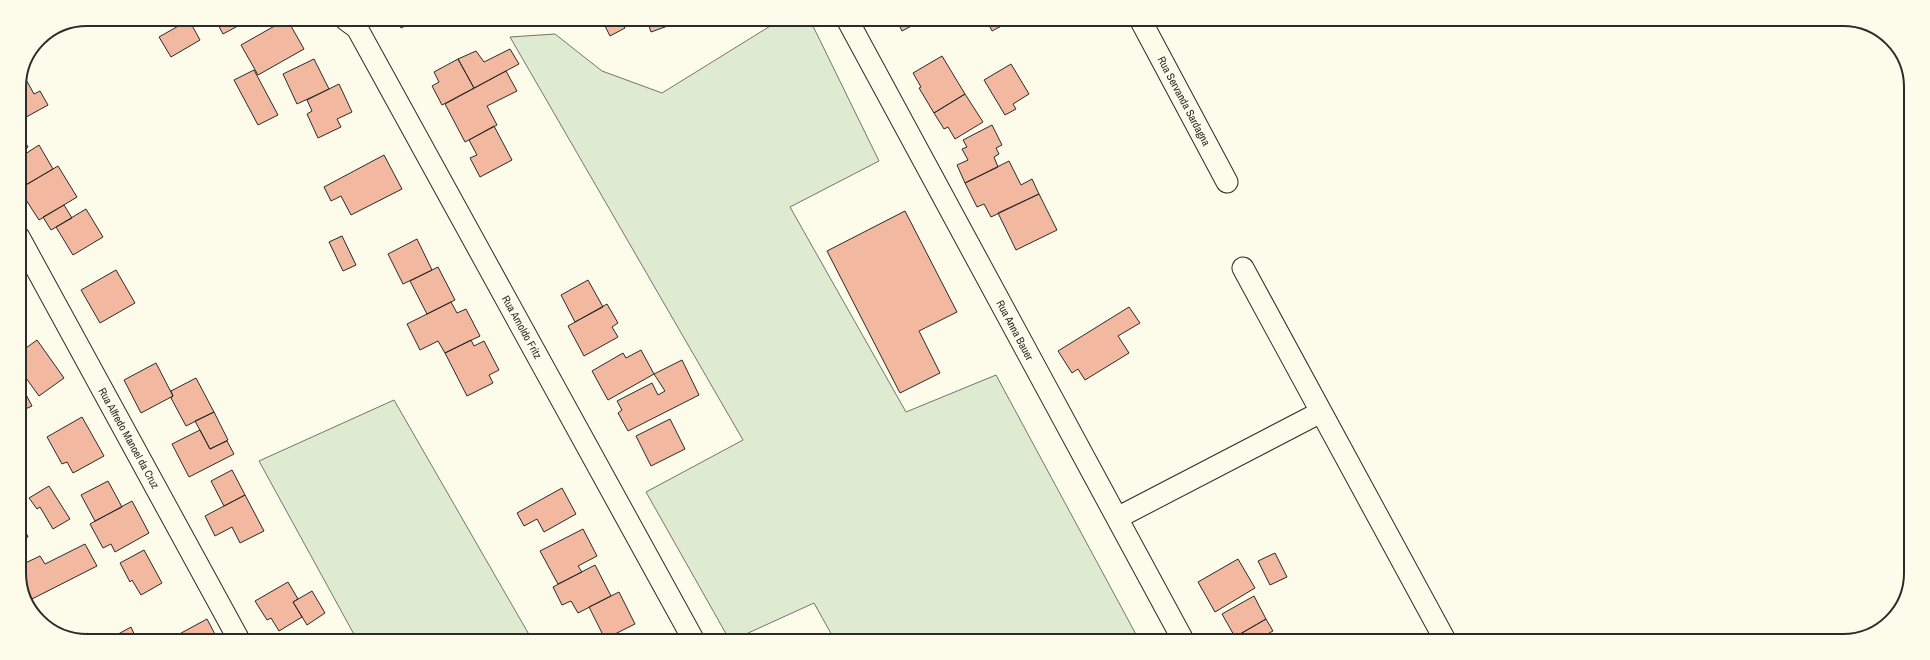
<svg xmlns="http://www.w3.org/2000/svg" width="1930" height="660" font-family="'Archivo Narrow',sans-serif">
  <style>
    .green { fill: #deebd1; stroke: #74746e }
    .building { fill: #f2b8a0; stroke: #2b2b2b }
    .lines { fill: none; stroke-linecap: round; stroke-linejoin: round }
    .minor-casing { stroke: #2b2b2b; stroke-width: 23 }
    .minor { stroke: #fdfbea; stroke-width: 21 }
    .labels { text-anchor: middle; stroke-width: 3; stroke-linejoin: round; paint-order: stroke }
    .street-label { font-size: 11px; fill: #2b2b2b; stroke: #fdfbea }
    .rim { fill: none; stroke: #2b2b2b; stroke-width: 2 }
  </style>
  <rect width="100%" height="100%" fill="#fdfbea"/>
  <path class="green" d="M780 20H810L879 161 790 207 906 412 996 375 1139 640 834 639 814 603 735 639H729L646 492 743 440 510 37 555 34 602 71 662 93Z
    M394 400 531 638H356L259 461Z"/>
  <path class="building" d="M215 19H251L223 34Z
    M287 19 304 49 258 75 241 45Z
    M189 20 200 40 171 57 159 37Z
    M397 20H418L401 28Z
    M602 20H622L625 28 610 36Z
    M647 20H678L679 22 651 32Z
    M897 21H921L902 31Z
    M987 21H1011L992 31Z
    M510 49 519 64 474 88 458 59 476 51 484 62Z
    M942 56 965 94 934 113 919 88 921 87 913 73Z
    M314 59 329 89 297 104 283 74Z
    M458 59 474 88 442 105 432 86 439 82 434 72Z
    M1011 64 1029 94 1013 104 1016 109 1005 115 984 80Z
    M254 70 278 115 258 125 234 80Z
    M506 71 517 91 487 106 497 125 465 142 445 104Z
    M23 74 34 94 40 91 48 105 19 121V83Z
    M339 84 352 112 337 119 341 127 318 138 307 114 312 111 307 100Z
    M965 94 983 122 955 139 948 127 944 129 934 113Z
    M992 125 1002 145 996 148 999 154 994 157 998 167 965 183 957 165 968 160 962 149 967 147 963 140Z
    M494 126 512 160 480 177 470 158 477 155 469 140Z
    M19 131 28 147 19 153Z
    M39 145 53 169 24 186 19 179V158Z
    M384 155 402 189 351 215 341 196 331 201 324 187Z
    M1009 161 1021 185 1032 179 1039 194 991 217 984 204 977 207 965 183Z
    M58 166 77 197 39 220 19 189Z
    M1039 194 1057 230 1016 250 998 213Z
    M64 205 72 218 51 230 43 217Z
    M86 209 103 237 73 255 56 227Z
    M905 211 957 312 919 331 940 373 900 393 827 251Z
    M342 236 356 265 343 271 329 242Z
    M417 239 432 270 403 284 388 254Z
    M438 267 455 300 427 314 410 281Z
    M116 270 135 303 100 323 81 290Z
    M588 280 603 307 575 322 561 295Z
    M451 302 457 313 466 309 480 336 445 353 438 341 420 350 407 324Z
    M607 304 618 323 612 327 618 337 584 356 568 326Z
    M1129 307 1140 323 1118 336 1129 353 1085 380 1078 369 1072 373 1058 351Z
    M19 316 23 322 19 324Z
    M37 340 64 378 39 396 26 378 20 383 19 381V353Z
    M471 340 474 346 484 341 499 370 489 375 493 383 467 396 445 353Z
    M641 350 654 374 608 400 592 371 623 353 626 358Z
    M682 360 699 395 628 431 618 413 622 410 617 401 652 383 658 395 665 391 654 374Z
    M156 363 173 396 141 413 124 380Z
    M196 378 214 412 186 426 171 398 173 396 171 391Z
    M22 387 32 406 19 412V389Z
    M214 412 228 440 210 449 195 421Z
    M82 417 104 456 73 473 67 462 62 464 47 437Z
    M670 419 685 449 651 466 636 436Z
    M200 430 210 449 227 441 234 454 189 477 172 444Z
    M232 470 245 495 224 506 211 481Z
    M108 481 122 507 95 521 81 495Z
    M49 486 70 519 53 529 40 507 37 509 29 498Z
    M562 488 576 514 544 532 537 519 524 526 517 513Z
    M245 495 264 531 240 543 232 527 215 536 205 516Z
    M132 501 149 533 115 552 111 544 103 548 90 524Z
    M19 516 28 537 19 541Z
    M583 529 597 556 578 566 582 572 558 584 540 551Z
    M85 544 97 566 28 601 19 578V566L40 556 45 564Z
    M144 550 162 583 141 595 132 580 130 582 120 563Z
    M1275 553 1287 577 1270 585 1258 561Z
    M1238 559 1255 588 1215 612 1198 582Z
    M595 565 611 596 578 613 571 601 562 605 553 587Z
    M288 582 298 599 293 602 302 617 279 631 271 618 267 620 255 601Z
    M312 591 325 613 307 625 293 602Z
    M619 592 635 624 605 639 589 607Z
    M1254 596 1266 619 1235 637 1222 614Z
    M207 619 217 638H172Z
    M1266 619 1273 631 1269 633 1273 640H1237L1235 637Z
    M131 627 136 638H111Z
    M88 633 90 638H80Z"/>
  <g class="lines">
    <defs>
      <path id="minor" d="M346 20 357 28 693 639
        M848 21 1183 640
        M1141 21 1227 182
        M19 237 238 638
        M1243 268 1445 640
        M1117 518 1321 412"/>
    </defs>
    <use href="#minor" class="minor-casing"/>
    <use href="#minor" class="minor"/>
  </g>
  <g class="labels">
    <g class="street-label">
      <text transform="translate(1184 101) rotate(62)" y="4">Rua Servanda Sardagna</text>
      <text transform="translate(522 327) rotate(61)" y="4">Rua Arnoldo Fritz</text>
      <text transform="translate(1015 330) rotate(62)" y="4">Rua Anna Bauer</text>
      <text transform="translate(129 438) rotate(61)" y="4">Rua Alfredo Manoel da Cruz</text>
    </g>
  </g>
  <path d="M0 0H1930V660H0ZM87 26H1843A61 61 0 0 1 1904 87V573A61 61 0 0 1 1843 634H87A61 61 0 0 1 26 573V87A61 61 0 0 1 87 26Z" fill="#fdfbea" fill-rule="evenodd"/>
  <path class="rim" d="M87 26H1843A61 61 0 0 1 1904 87V573A61 61 0 0 1 1843 634H87A61 61 0 0 1 26 573V87A61 61 0 0 1 87 26Z"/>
</svg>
